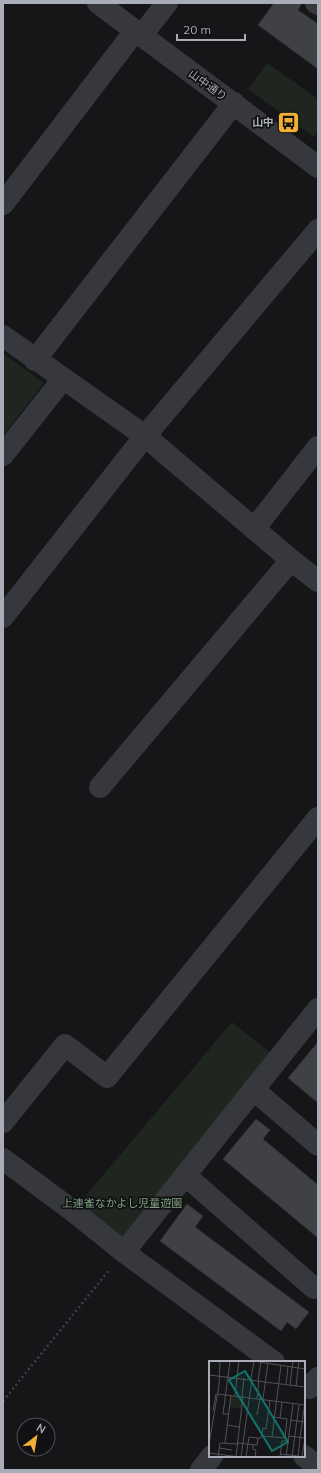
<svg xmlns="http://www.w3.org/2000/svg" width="321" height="1473" font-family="Mulish,'Noto Sans JP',sans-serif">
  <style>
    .green { fill: #1e261f }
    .building { fill: #404145; stroke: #303034 }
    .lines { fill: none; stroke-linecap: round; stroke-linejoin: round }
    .path { stroke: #3d3f44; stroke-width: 2.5; stroke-dasharray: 2 3; stroke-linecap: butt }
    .minor { stroke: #37383d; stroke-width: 22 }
    .labels { text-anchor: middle; stroke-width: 3.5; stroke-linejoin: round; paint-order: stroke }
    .street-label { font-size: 11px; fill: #a8adb8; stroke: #111113 }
    .poi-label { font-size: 11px; font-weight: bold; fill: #a8adb8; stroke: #111113; text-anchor: end }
    .park-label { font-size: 11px; fill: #7fa381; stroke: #111113 }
    .inset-road { fill: none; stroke: #505258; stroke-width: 1 }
    .view { fill: #0f766e; fill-opacity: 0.15; stroke: #0f766e; stroke-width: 2 }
    .inset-edge { fill: none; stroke: #a8adb8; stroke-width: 2 }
  </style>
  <rect width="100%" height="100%" fill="#161618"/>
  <path class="green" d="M267 63 318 99V132L314 137 248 89Z
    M3 353 44 383 3 436Z
    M232 1022 278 1059 124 1252 73 1211Z"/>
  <path class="building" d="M274 3H302L298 10 318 24V69L258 25Z
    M318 1042V1103L288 1078Z
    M256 1119 270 1130 263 1139 318 1185V1238L223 1159Z
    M187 1204 203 1216 195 1227 309 1312 296 1329 287 1322 281 1331 160 1241Z"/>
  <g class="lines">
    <path class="path" d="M3 1401 110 1269"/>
    <path class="minor" d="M98 3 318 167
      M316 3 318 4
      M141 36 167 3
      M3 204 135 31
      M3 336 145 436 291 560 318 581
      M35 360 234 103
      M3 455 63 379
      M254 529 318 447
      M3 617 145 436 318 230
      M100 787 291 560
      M253 1089 318 1145
      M3 1122 65 1045 107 1077 318 818
      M3 1159 73 1211 124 1252 274 1362
      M185 1175 314 1288
      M124 1252 318 1009
      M304 1384 310 1388 318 1378
      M304 1456 318 1467
      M201 1470 212 1456"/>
  </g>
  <defs>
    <symbol id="bus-square" viewBox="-11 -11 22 22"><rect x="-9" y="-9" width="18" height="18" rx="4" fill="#f2b134" stroke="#111113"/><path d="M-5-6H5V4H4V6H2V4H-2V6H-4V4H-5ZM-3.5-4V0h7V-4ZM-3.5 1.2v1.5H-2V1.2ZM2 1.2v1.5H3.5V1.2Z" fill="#111"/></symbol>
  </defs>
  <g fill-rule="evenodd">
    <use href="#bus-square" x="276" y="110" width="25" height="25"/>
  </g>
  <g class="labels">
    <g class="street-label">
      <text transform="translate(208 85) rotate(36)" y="4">山中通り</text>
    </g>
    <g class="poi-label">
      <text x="274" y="126">山中</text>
    </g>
    <g class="park-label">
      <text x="122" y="1207">上連雀なかよし児童遊園</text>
    </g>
  </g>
  <g transform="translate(209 1361)">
    <rect width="96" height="96" fill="#161618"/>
    <path d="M22 35 34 36 32 48 21 46Z" fill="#1e261f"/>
    <path class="inset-road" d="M44 0 96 8M0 14 96 26M19 15 14 53H20M19 16 21 0M28 16 30 0M42 18 45 0M49 19 52 1M77 23 79 6M81 24 84 0M87 25 90 0M9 33 96 44M26 35 28 16M33 35 35 17M48 37 50 19M54 38 59 2M4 50 7 33M48 54 51 37M71 57 73 41M81 59 96 61M18 64 30 66M53 75 76 77 78 58 65 56M79 75 96 77M63 76 72 4M91 77 96 41M16 82 22 34M28 82 48 84 49 77H52L54 67 57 68 61 39M0 83 10 24 11 0M44 84V88L47 89 46 96M10 87 23 89M0 92 31 96M72 93 89 95M9 96 11 82 28 83M27 96 34 35M32 96 43 18M37 96 40 76 49 77M71 96 73 80H79M77 96 84 43M83 96 90 44M89 96 91 77M93 96 96 77"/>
    <path class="view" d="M36 10 79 81 63 90 20 19Z"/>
    <rect width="96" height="96" class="inset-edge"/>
  </g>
  <rect width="321" height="1473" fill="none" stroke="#a8adb8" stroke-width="8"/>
  <g transform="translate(36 1437) rotate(31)"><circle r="19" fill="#111113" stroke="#4d4f55"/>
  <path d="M0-3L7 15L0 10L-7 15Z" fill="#f2b134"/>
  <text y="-6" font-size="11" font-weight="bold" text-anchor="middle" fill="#a8adb8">N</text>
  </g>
  <path d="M177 34v6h68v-6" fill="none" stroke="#a8adb8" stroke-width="2"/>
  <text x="183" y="34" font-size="12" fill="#a8adb8" stroke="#111113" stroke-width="3" paint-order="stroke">20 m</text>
</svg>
